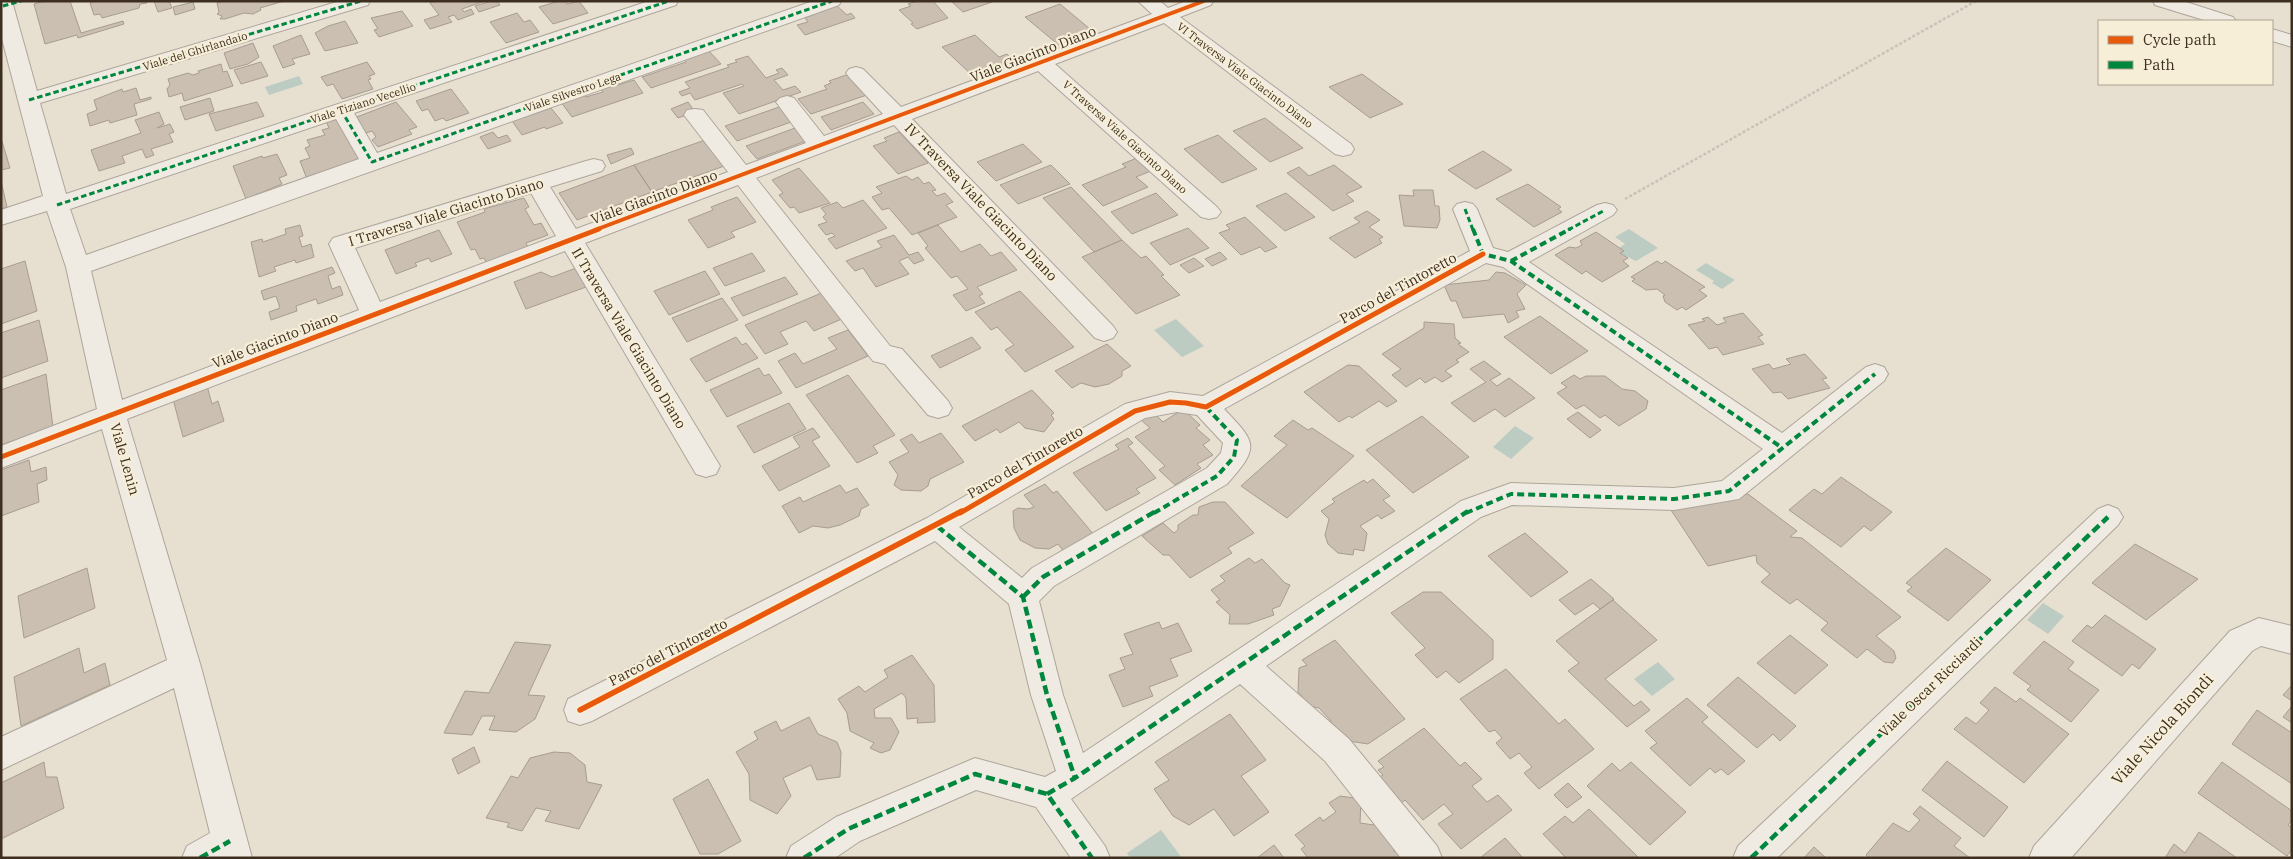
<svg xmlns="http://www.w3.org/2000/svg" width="2293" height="859" font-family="'IBM Plex Serif',serif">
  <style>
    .water { fill: #bcccc2 }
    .building { fill: #cbbfb2; stroke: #a89c90 }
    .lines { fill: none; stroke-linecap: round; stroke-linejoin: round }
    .minor-casing { stroke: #ada599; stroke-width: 2 }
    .path { stroke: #c8c2b9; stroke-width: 2.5; stroke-dasharray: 3 2; stroke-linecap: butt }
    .minor { fill: #efebe3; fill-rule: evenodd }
    .quiet-far2 { stroke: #00873e; stroke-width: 3; stroke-dasharray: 5.5 3; stroke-linecap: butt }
    .quiet-far1 { stroke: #00873e; stroke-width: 4; stroke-dasharray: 7 4; stroke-linecap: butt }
    .quiet { stroke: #00873e; stroke-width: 4.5; stroke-dasharray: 9 4.5; stroke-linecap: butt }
    .cycleway-far2-casing { stroke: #f7eed8; stroke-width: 6 }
    .cycleway-far1-casing { stroke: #f7eed8; stroke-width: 8 }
    .cycleway-casing { stroke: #f7eed8; stroke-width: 9 }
    .cycleway-far2 { stroke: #e8590c; stroke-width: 4 }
    .cycleway-far1 { stroke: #e8590c; stroke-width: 5 }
    .cycleway { stroke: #e8590c; stroke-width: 5.5 }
    .labels { text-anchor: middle; stroke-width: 4.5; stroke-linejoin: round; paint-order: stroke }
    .far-street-label { font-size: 11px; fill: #3d2e20; stroke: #f7eed8 }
    .street-label { font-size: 14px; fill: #3d2e20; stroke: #f7eed8 }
    .near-street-label { font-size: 16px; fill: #3d2e20; stroke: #f7eed8 }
  </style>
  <rect width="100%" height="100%" fill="#e7e0d1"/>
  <path class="water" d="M299 76 303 84 269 95 265 87Z
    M1629 229 1658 248 1636 261 1620 253 1624 251 1619 248 1625 244 1615 237Z
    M1706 263 1735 280 1722 289 1712 283 1714 281 1696 270Z
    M1176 319 1204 346 1182 357 1154 330Z
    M1515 426 1534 438 1511 459 1493 447Z
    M2043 603 2064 616 2048 634 2027 620Z
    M1658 662 1675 679 1652 696 1634 679Z
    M1161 830 1182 858H1130L1127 853Z"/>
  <path class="building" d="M45 1H70L81 33 123 21 124 24 78 38 77 35 45 44 34 4Z
    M95 1H146L147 3 140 4 139 8 102 18 100 14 94 15 90 3Z
    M154 1H169L172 8 158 12Z
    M223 1H284L260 8 261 10 253 14 244 13 225 19H220L222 16 217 14 219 12 217 3Z
    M434 1H481L482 2 462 9 464 12 471 9 474 14 458 20 454 15 448 17 452 22 430 29 424 20 439 15 430 3Z
    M491 1H497L500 5 479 12 475 6Z
    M559 1H565L567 4 579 1 588 13 553 24 539 7Z
    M917 1H933L948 18 917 29 911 24 913 23 899 10 911 6 908 4Z
    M951 1H995L963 12Z
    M193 2 195 9 175 15 173 7Z
    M1060 4 1096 34 1061 47 1025 17Z
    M836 5 847 15 851 13 855 18 805 35 797 25 808 22 805 18Z
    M402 11 413 26 379 37 374 30 378 29 371 18Z
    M517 13 524 22 530 20 539 32 506 43 490 22Z
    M345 21 358 43 325 51 315 33 328 26Z
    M301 35 310 54 292 59 295 64 283 68 273 46Z
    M975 35 999 57 1007 54 1013 60 1005 63 1007 65 974 77 942 47Z
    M253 43 259 57 248 64 230 69 224 53Z
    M708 50 721 64 651 88 642 77 686 62 683 59Z
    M748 56 766 78 779 73 776 70 782 68 788 75 774 80 783 90 795 86 801 92 739 114 723 93 744 86 742 84 695 100 690 93 682 96 679 92 690 88 685 82 729 67 727 65 737 62 735 60Z
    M261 62 268 76 241 84 234 70Z
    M367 62 375 74 369 76 371 79 368 80 373 89 342 99 333 84 327 86 321 77Z
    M221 64 223 72 227 71 233 86 184 101 182 93 169 97 167 89 170 85 168 79 188 73 193 75 199 73 198 71Z
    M849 74 867 95 811 114 798 99 827 89 824 86 831 83 829 81Z
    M1362 74 1403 104 1370 118 1329 87Z
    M634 80 643 93 572 117 561 102 584 95 586 97 603 92 599 86 614 81 618 85Z
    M136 88 140 100 151 97V99L134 104 137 115 110 123 109 120 90 126 87 114 97 110 94 100 122 89 123 92Z
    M451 89 469 113 446 121 443 118 435 121 428 109 422 111 416 101Z
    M210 98 214 111 185 120 180 107Z
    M257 102 264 116 216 131 209 114Z
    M396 102 417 127 409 130 412 134 378 147 372 140 376 137 372 131 366 133 354 118Z
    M688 102 695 112 678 118 671 109Z
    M863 102 874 114 831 130 821 117Z
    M782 106 794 121 737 141 725 126Z
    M551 108 563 123 546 129 545 127 522 135 510 118 529 112 531 115Z
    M159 112 164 124 157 128 170 124 174 132 169 134 173 142 151 149 154 155 146 158 142 149 122 156 125 163 99 171 91 150 141 133 135 120Z
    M340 116 362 160 307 179 300 161 310 158 305 148 310 146 307 140 325 135 322 130 329 128 326 121Z
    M1265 118 1303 148 1270 162 1233 131Z
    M795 128 806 141 757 159 746 146Z
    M493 132 498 138 507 135 511 141 488 149 480 137Z
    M899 132 928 163 898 174 873 146 887 141 884 138Z
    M1218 135 1257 169 1222 183 1184 149Z
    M1 138 10 168 1 170Z
    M708 139 727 165 652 192 634 165Z
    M1023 144 1042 162 996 181 977 162Z
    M631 148 634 154 611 164 607 155Z
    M1483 151 1512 170 1476 189 1448 170Z
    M277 154 287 175 279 178 282 184 246 199 233 166 262 156 263 158Z
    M1137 158 1151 171 1136 177 1148 187 1103 206 1082 185 1126 167 1122 164Z
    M634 165 652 192 577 220 559 193Z
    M1051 165 1070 184 1018 204 1000 185Z
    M1334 165 1362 187 1346 194 1354 201 1333 211 1287 173 1299 167 1309 176Z
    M799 168 830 203 799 213 794 207 790 208 779 195 783 193 772 180Z
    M906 176 912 180 918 177 924 184 929 182 936 190 932 191 937 196 945 193 953 202 946 205 957 217 912 235 889 208 882 210 872 197 882 193 876 187Z
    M1 181 7 207 1 209Z
    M1528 184 1561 207 1558 209 1562 212 1534 227 1496 199Z
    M1071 187 1122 240 1094 252 1043 198Z
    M1413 190H1433L1435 206H1439L1440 220 1437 228 1404 226 1399 195 1414 196Z
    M1156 193 1178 215 1132 234 1111 212Z
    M1286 193 1315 217 1285 231 1256 206Z
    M737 197 756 222 731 232 735 237 708 248 688 220 713 210 711 207Z
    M524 198 529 207 525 209 534 225 541 223 548 235 526 243 529 249 487 264 484 258 480 259 475 249 471 250 457 222 485 212 484 209Z
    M863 200 887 228 836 249 828 239 835 236 832 233 826 235 818 225 827 222 823 217 826 214 821 208 837 202 843 208Z
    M1367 211 1380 220 1369 227 1383 237 1379 239 1382 243 1355 258 1329 238 1360 222 1354 218Z
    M1245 217 1277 247 1265 252 1260 247 1241 255 1219 233 1230 229 1226 225Z
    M300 225 303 236 299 237 302 247 311 244 314 257 296 263 295 260 274 267 276 271 259 277 251 242 262 239 263 242 286 234 285 229Z
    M938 225 961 252 980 244 991 256 1001 252 1017 270 977 287 983 294 979 296 985 303 966 311 953 295 968 289 957 276 951 278 925 248 928 246 918 233Z
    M1188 228 1209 248 1170 265 1150 243Z
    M439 230 452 254 431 262 429 258 415 263 417 266 396 274 385 250Z
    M1596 232 1624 251 1620 253 1628 258 1623 261 1629 266 1602 282 1586 271 1582 274 1555 255 1569 247 1576 248 1582 245 1580 241Z
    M894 235 909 255 918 252 924 260 914 264 908 257 899 261 909 274 876 287 863 268 855 271 846 261 882 247 877 241Z
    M1122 240 1141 258 1146 256 1164 275 1161 276 1180 295 1136 314 1082 257Z
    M1220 252 1227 259 1212 266 1205 259Z
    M752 253 765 271 725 286 713 268Z
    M1194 258 1204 266 1189 273 1180 265Z
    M25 261 37 311 1 324V269Z
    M1657 261 1662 264 1665 261 1705 287 1699 290 1707 296 1686 310 1682 307 1677 310 1665 302 1663 296 1665 295 1657 289 1646 290 1632 281 1635 279 1631 277Z
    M332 267 335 273 328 276 332 289 340 286 343 295 318 304 316 299 296 306 297 311 271 320 269 312 280 308 276 296 264 300 261 291Z
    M576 268 586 287 526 309 514 282 541 272 552 277Z
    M705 271 720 294 669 315 654 291Z
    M1496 272 1505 273 1526 285 1517 294 1525 309 1516 311 1519 317 1508 323 1504 314 1463 318 1456 301H1451L1444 285 1489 280Z
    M785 277 798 294 743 316 731 298Z
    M1020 291 1074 347 1025 372 1005 350 1014 345 997 327 991 330 975 312Z
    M824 292 844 318 814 331 806 321 780 332 788 344 765 354 745 325Z
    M722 298 738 320 687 342 672 318Z
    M1743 313 1763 335 1758 337 1764 344 1723 355 1717 347 1709 349 1688 325 1705 321 1702 319 1708 317 1717 325 1726 322 1723 318Z
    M1540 316 1588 351 1551 374 1504 337Z
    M39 320 48 361 1 378V333Z
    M1424 322 1454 324 1455 338 1461 343 1458 344 1469 352 1456 360 1459 362 1445 371 1452 376 1442 382 1435 377 1425 383 1420 378 1406 387 1392 375 1401 369 1382 354 1424 328Z
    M848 330 868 356 796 388 778 361 795 353 803 364 837 349 828 338Z
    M736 337 742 345 746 343 758 358 706 382 690 359Z
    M972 337 981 348 940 368 931 356Z
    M1107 344 1131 366 1122 371V376L1109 384 1095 387 1081 383 1072 388 1055 371Z
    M1805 354 1827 378 1822 379 1830 388 1788 399 1781 392 1773 393 1752 369 1769 364 1773 369 1791 364 1786 359Z
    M1484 361 1501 374 1490 380 1497 386 1509 378 1535 398 1505 417 1495 409 1474 422 1451 403 1486 382 1470 369Z
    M1348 365 1359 366 1397 401 1387 407 1379 401 1352 418 1349 416 1339 422 1304 392Z
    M759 368 764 376 769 374 782 393 727 417 710 390Z
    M46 374 53 427 1 445V390Z
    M848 375 895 435 873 446 878 453 857 463 806 395Z
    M1574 375 1580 379 1586 376H1605L1622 389 1635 391 1648 401 1646 409 1619 426 1605 415 1600 418 1584 405 1576 409 1557 393 1567 387 1561 383Z
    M207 386 212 404 218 401 224 421 183 437 173 399Z
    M1032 390 1054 413 1051 415 1054 419 1044 432 1025 428 1019 422 1000 433 997 429 975 441 962 426Z
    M789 403 806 429 754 453 737 426Z
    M1183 409 1200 425 1196 428 1210 440 1203 445 1213 455 1197 464 1201 468 1175 485 1159 470 1165 466 1135 437 1150 428 1139 418 1152 411 1163 422Z
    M1578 412 1601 430 1590 438 1567 419Z
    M1422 416 1469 457 1413 493 1366 450Z
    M1293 420 1308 430 1312 428 1354 456 1287 518 1241 486 1287 445 1274 436Z
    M813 428 820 437 812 441 830 466 779 491 762 466 800 447 793 437Z
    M941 433 964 462 930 479 928 486 921 491 901 490 894 485 898 475 889 462 909 452 900 440 912 434 919 443Z
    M1128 438 1133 443 1128 446 1156 478 1136 489 1140 493 1106 511 1073 473 1119 449 1115 445Z
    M29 460 31 472 46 467 47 480 37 484 39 502 1 516V470Z
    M1841 477 1892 512 1871 531 1864 526 1841 547 1789 510 1814 489 1822 494Z
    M1373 479 1390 496 1383 500 1395 511 1381 519 1378 515 1360 526 1367 533 1364 551 1354 549 1353 555 1338 553 1328 544 1325 535 1329 519 1321 511 1335 502 1332 499 1364 480 1367 483Z
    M1045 484 1053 493 1057 491 1095 536 1065 553 1058 544 1049 549 1035 548 1020 540 1014 528 1013 511 1018 508 1028 509 1034 507 1024 495Z
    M840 485 846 493 857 488 869 505 861 509 859 516 840 525 828 528 813 526 799 533 782 506 800 497 803 502Z
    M1748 494 1797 531 1790 537 1802 538 1901 617 1876 636 1894 651 1896 658 1893 663 1884 662 1867 649 1857 658 1821 630 1828 623 1797 599 1790 604 1761 582 1770 574 1757 563 1756 555 1708 566 1671 510Z
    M1213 502H1225L1254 533 1228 548 1232 553 1190 578 1169 555H1163L1142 536 1163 523 1174 533 1178 530V525L1193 515H1198L1199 507Z
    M1525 533 1568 572 1531 597 1488 556Z
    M2135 544 2198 579 2146 620 2092 583Z
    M1946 548 1991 580 1948 621 1907 591 1912 587 1906 583Z
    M1249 558 1255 563 1262 559 1285 583 1290 585 1280 606 1272 609 1274 615 1248 624H1229L1230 615 1216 602 1220 600 1211 590 1225 581 1220 576Z
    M87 568 95 608 24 638 18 596Z
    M1591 579 1614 599 1600 609 1593 603 1575 615 1559 600Z
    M1423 592H1441L1493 640V659L1459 683 1446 671 1437 678 1415 655 1425 648 1391 613Z
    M1613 600 1657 640 1605 679 1634 706 1641 701 1650 710 1627 727 1568 671 1579 663 1556 641Z
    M2105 615 2156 649 2139 669 2132 664 2122 676 2072 641 2087 625 2092 628Z
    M1159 622 1162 629 1178 623 1192 651 1170 659 1178 676 1149 687 1153 696 1123 707 1109 675 1125 669 1120 658 1133 654 1124 634Z
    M1790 635 1828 665 1795 694 1757 663Z
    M1335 640 1405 719 1368 744 1342 740 1329 726 1331 721 1319 708 1310 706 1298 692 1299 668 1307 665 1302 660Z
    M2044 641 2074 662 2068 669 2099 690 2071 722 2027 690 2031 686 2013 673Z
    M515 642 551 645 528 695 545 696 535 719 516 732 489 730 495 716H482L472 735 444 733 465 691 489 693Z
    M79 648 84 673 105 663 110 685 21 726 14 677Z
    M912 655 934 685 935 722 917 723 918 718 907 719 906 698 902 693 874 709 875 718H891L899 732 890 750 881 753 870 748 874 743 850 731 847 713 838 699 859 686 865 692 888 677 884 670Z
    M1506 669 1559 724 1565 719 1594 749 1539 789 1524 773 1532 767 1519 753 1510 759 1496 743 1502 738 1495 730 1489 732 1460 699Z
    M1738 677 1796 726 1780 741 1773 734 1757 748 1707 705Z
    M2292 685V701L2283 695Z
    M1995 687 2016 702 2020 698 2069 734 2024 783 1954 729 1966 717 1976 724 1989 710 1980 703Z
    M1687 698 1708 717 1702 722 1745 761 1728 775 1721 769 1715 773 1710 768 1690 786 1650 748 1657 743 1645 731Z
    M2292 706V723L2283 717Z
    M2257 710 2292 733V784L2232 744Z
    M1230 714 1266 760 1241 776 1269 812 1234 836 1214 809 1189 825 1173 816 1154 789 1169 780 1155 762Z
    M809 717 818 734 837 742 841 752 840 777 817 780 811 765 783 778 791 796 777 814 750 800 749 774 736 752 758 739 754 732 776 721 781 731Z
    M1424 728 1460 766 1465 762 1482 779 1472 786 1487 802 1498 795 1512 810 1461 849 1438 824 1453 814 1444 804 1423 820 1405 800 1399 805 1376 779 1383 775 1378 770 1384 767 1378 761Z
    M474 747 480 762 458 774 452 759Z
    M554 752 570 753 585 765 587 782 602 785 579 829 545 821 551 811 536 808 522 831 507 827 509 823 486 818 511 776 518 778 530 758Z
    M1947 761 2008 807 1984 837 1922 790Z
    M44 762 46 777H57L64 808 1 839V783Z
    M1631 762 1686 812 1650 845 1587 786 1612 763 1620 771Z
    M2222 762 2292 811V820L2288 825 2292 828V849L2287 856 2198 793Z
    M708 779 741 841 718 854H700L673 799Z
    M1568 783 1582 797 1567 808 1554 795Z
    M1340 796 1361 799 1360 823 1395 828 1394 852 1402 846 1414 858H1308L1301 849 1305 846 1295 835 1320 817 1323 821 1336 812 1329 803Z
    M1920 806 1961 838 1954 846 1970 858H1869L1866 855 1893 823 1909 832 1920 820 1913 814Z
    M1589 809 1639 858H1566L1543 834 1565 816 1573 823Z
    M2199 832 2237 858H2165L2174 844 2185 853Z
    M1505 838 1523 858H1480Z
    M1274 845 1284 858H1257Z
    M1814 847 1826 858H1804Z"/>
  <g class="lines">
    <defs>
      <path id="minor" d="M1 1H12L37 91 340 1H370L368 5 40 103 66 194 649 1H678L676 5 354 113 377 153 813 1H841L839 5 91 271 122 400 359 310 329 244 333 238 586 161 594 159 602 161 605 166 602 171 550 187 576 229 728 172 684 115 687 110 695 109 703 110 746 165 806 143 776 102 780 98 787 96 794 98 824 136 883 114 849 77 846 73 849 69 856 67 863 69 901 107 1152 14 1138 1H1160L1168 8 1186 1H1213L1211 5 1180 17 1351 144 1354 149 1351 154 1343 156 1335 154 1164 23 1055 64 1217 207 1221 212 1217 217 1209 219 1201 217 1038 71 912 119 1113 326 1117 332 1113 338 1104 341 1095 338 894 125 756 178 890 346 902 349 948 401 952 408 948 415 938 418 928 415 885 364 873 361 738 185 585 243 720 466 716 474 706 477 696 474 565 251 127 419 201 667 252 858H182L187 846 210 833 174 688 1 770V737L167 660 102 429 1 468V446L97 409 66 267 47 211 1 225V210L43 196 1 35ZM336 119 359 159 86 255 70 209ZM531 193 556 236 380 302 355 248Z
        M2153 1H2183L2233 17 2236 21H2207L2155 5Z
        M2272 29 2292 35V47L2272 41Z
        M1465 202 1473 204 1477 209 1493 248 1508 252 1597 205 1605 203 1613 205 1617 210 1613 215 1529 262 1782 433 1866 367 1875 364 1884 367 1888 374 1884 381 1739 499 1674 510 1512 505 1481 517 1266 666 1349 739 1437 846 1442 858H1401L1325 761 1240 684 1071 799 1105 846 1110 858H1071L1036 807 976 790 860 841 835 858H786L791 846 836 817 975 758 1045 777 1056 771 1031 695 1009 604 935 541 592 721 580 725 568 721 564 710 568 699 927 518 1125 404 1170 392 1203 396 1470 251 1453 209 1457 204ZM1486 263 1503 267 1763 449 1722 481 1674 488 1511 483 1461 501 1083 753 1063 695 1039 601 1054 586 1227 484C1260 447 1257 443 1224 409ZM1177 412 1197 415 1223 443 1221 453 1207 468 1032 568 1022 578 959 527 1145 418Z
        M2108 505 2118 509 2123 517 2118 525 1777 858H1733L1738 846 2098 509Z
        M2259 618 2292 626V654L2261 646 2252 651 2071 858H2029L2034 846 2230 631Z"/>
    </defs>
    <use href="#minor" class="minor-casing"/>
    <path class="path" d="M1625 199 1976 1"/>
    <use href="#minor" class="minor"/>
    <path class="quiet-far2" d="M3 6 21 1
      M29 100 361 1
      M341 110 372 162 832 1
      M57 205 669 1
      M1465 209 1473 230
      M1568 230 1605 210"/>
    <path class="quiet-far1" d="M1473 229 1483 254 1511 261 1781 447
      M1511 261 1570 229
      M1154 513 1217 476 1234 457 1237 440 1206 407
      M1466 513 1511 494 1674 499 1729 491 1875 374"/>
    <path class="quiet" d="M937 526 1023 597 1047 695 1075 778
      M1023 597 1043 577 1156 511
      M1047 794 1075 778 1468 511
      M200 858 230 841
      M804 858 848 829 975 774 1047 794 1092 858
      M1751 858 2108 517"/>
    <defs>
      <path id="cycleway-far2" d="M595 230 1204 1"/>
      <path id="cycleway-far1" d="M1 457 599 229
        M960 513 1135 411 1170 402 1186 403 1206 407 1483 254"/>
      <path id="cycleway" d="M580 710 962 511"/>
    </defs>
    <use href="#cycleway-far2" class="cycleway-far2-casing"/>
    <use href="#cycleway-far1" class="cycleway-far1-casing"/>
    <use href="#cycleway" class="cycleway-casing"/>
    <use href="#cycleway-far2" class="cycleway-far2"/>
    <use href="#cycleway-far1" class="cycleway-far1"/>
    <use href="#cycleway" class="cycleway"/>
  </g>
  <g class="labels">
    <g class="far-street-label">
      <text transform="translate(195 51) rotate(-17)" y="4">Viale del Ghirlandaio</text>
      <text transform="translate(1245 75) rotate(37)" y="4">VI Traversa Viale Giacinto Diano</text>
      <text transform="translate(573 92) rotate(-19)" y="4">Viale Silvestro Lega</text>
      <text transform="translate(363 103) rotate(-18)" y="4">Viale Tiziano Vecellio</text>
      <text transform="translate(1125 137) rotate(42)" y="4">V Traversa Viale Giacinto Diano</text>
    </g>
    <g class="street-label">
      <text transform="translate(1033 54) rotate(-21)" y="5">Viale Giacinto Diano</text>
      <text transform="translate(654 197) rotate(-20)" y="5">Viale Giacinto Diano</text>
      <text transform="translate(981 202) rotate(46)" y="5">IV Traversa Viale Giacinto Diano</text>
      <text transform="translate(446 212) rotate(-17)" y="5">I Traversa Viale Giacinto Diano</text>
      <text transform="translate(1398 288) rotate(-29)" y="5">Parco del Tintoretto</text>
      <text transform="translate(629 338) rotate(59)" y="5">II Traversa Viale Giacinto Diano</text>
      <text transform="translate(275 340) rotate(-21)" y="5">Viale Giacinto Diano</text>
      <text transform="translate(125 459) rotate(74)" y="5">Viale Lenin</text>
      <text transform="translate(1025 462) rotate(-30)" y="5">Parco del Tintoretto</text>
      <text transform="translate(668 652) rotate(-27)" y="5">Parco del Tintoretto</text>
      <text transform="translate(1930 687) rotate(-44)" y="5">Viale Oscar Ricciardi</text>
    </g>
    <g class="near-street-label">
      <text transform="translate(2162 729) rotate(-48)" y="6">Viale Nicola Biondi</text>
    </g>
  </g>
  <rect width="2293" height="859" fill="none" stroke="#3d2e20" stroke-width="5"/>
  <rect x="2098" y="20" width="175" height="65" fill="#f7eed8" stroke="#ada18e"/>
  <rect x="2108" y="36" width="25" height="8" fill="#e8590c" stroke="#ada18e"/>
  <text x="2143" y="45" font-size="15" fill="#3d2e20">Cycle path</text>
  <rect x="2108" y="61" width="25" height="8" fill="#00873e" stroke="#ada18e"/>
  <text x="2143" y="70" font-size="15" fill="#3d2e20">Path</text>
</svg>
